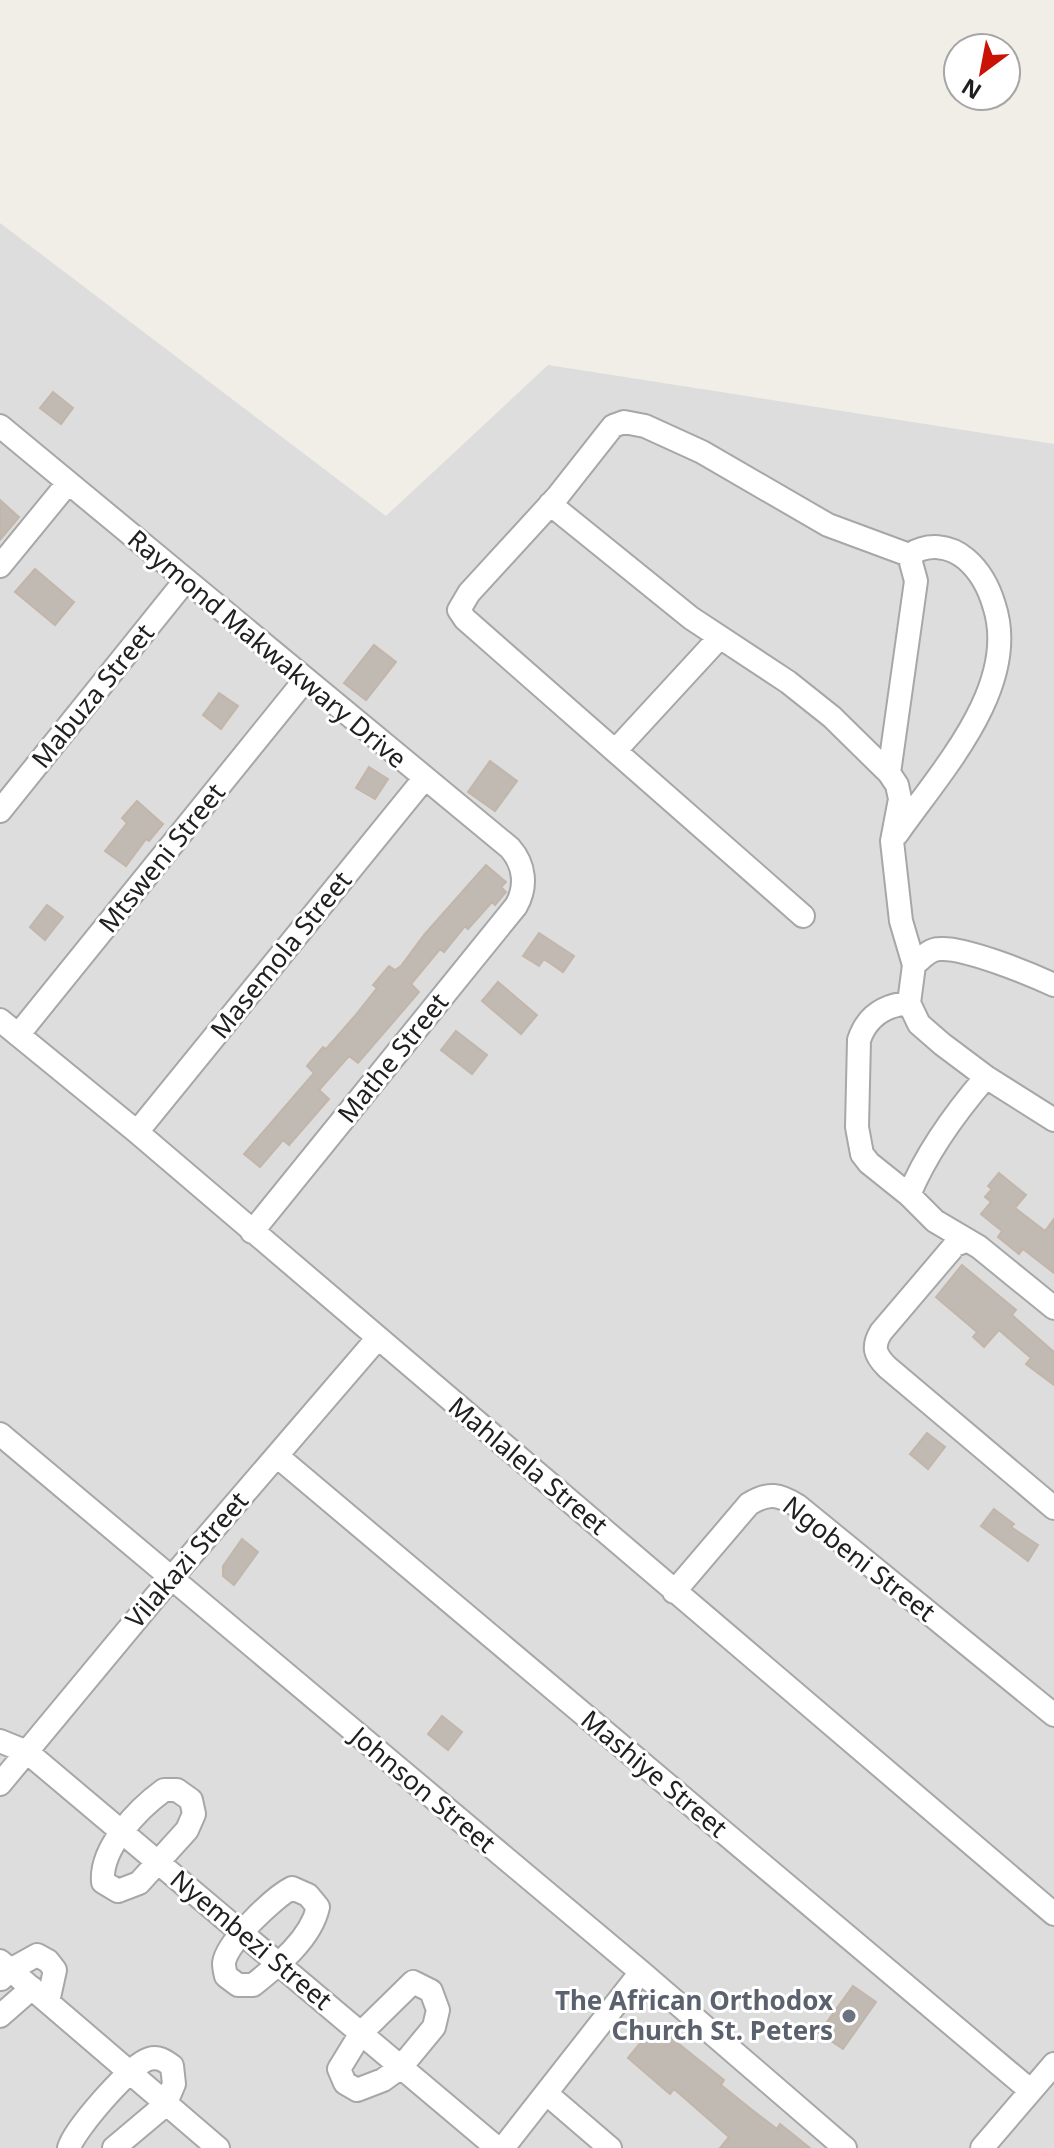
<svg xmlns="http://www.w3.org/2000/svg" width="1054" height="2148" font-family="'Noto Sans',sans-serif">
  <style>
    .residential { fill: #dedddd }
    .building { fill: #c1bab3; stroke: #c2b5aa; stroke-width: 2 }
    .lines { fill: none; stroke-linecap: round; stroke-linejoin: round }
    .street-casing { stroke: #a7a7a7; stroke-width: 26 }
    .street { stroke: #fff; stroke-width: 22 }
    .worship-dot { fill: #6b7280; stroke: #fff; stroke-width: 3 }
    .labels { text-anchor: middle; stroke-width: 6; stroke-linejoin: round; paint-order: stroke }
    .street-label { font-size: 26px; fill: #202020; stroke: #fff }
    .worship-label { font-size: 26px; font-weight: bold; fill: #5b616d; stroke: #fff; text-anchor: end }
  </style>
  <rect width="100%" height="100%" fill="#f0eee7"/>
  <path class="residential" d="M0 223 386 516 548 365 1054 444V2148H0Z"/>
  <path class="building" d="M53 392 73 408 61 424 40 408Z
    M0 500 19 517 0 540Z
    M35 569 74 602 55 625 15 592Z
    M374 645 396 662 366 700 344 683Z
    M219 693 238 706 221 729 203 715Z
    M490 761 517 781 495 811 468 792Z
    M369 767 388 779 375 799 356 788Z
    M137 801 163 824 149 841 146 839 126 866 105 851 127 823 122 818Z
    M486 865 506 882 501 887 506 892 495 905 492 902 468 929 465 926 444 952 440 949 411 984 419 992 358 1063 349 1056 319 1090 329 1099 289 1145 283 1140 260 1167 244 1154 314 1073 307 1066 323 1047 326 1049 354 1017 377 988 373 985 389 966 395 970 401 966 424 935Z
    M47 905 63 917 45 940 30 927Z
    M539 933 574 956 563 972 544 959 539 966 523 956Z
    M498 982 537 1015 521 1034 482 1001Z
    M456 1031 487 1055 472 1074 441 1050Z
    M999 1173 1026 1195 1015 1208 1045 1231 1054 1219V1273L1023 1249 1019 1254 998 1237 1002 1231 981 1214 991 1202 985 1197 992 1189 988 1186Z
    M962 1265 1016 1310 1012 1315 1054 1352V1385L1026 1364 1031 1358 999 1330 984 1347 973 1337 977 1332 936 1297Z
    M927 1433 945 1447 928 1469 910 1454Z
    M994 1509 1014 1524 1011 1527 1038 1545 1028 1561 981 1526Z
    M242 1539 258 1552 234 1585 223 1576V1566Z
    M442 1716 462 1732 448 1750 428 1734Z
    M853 1986 876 2002 843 2049 819 2033Z
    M655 2025 724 2080 721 2085 751 2109 777 2129 780 2124 810 2148H720L729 2137 674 2089 670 2094 628 2058Z"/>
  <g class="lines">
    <defs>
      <path id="street" d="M0 426 510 848C525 865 527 887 516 906L252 1232
        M550 504 691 618 788 682 832 717 889 773 897 785 900 799 892 841 901 921 914 965 909 1003 919 1024 942 1044 986 1077 1054 1120
        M0 566 68 483
        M615 751 720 637
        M0 811 185 581
        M897 834C940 772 1021 686 994 605 989 588 980 571 966 559 949 545 928 543 909 555
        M803 916 465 619 459 610 469 593 557 497 613 426 624 422 645 426 702 452 828 525 909 555 916 581 889 773
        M914 965C922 958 929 949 940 949 965 947 1030 974 1054 985
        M909 1003C885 1005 867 1016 859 1040L857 1127 862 1154 869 1163 909 1195 935 1221 979 1247 1054 1308
        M0 1020 137 1132 1054 1914
        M18 1035 305 680
        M137 1132 424 779
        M909 1195C927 1151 955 1113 986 1077
        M966 1241 955 1245 881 1332C872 1347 875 1355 887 1367L1054 1508
        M0 1434 641 1972 845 2148
        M277 1456 1031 2091
        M674 1592 749 1504C769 1492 779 1494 798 1506L1054 1715
        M0 1741 27 1752 497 2148
        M0 1784 156 1596 377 1339
        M164 1790H177L191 1800 194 1814 187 1830 139 1883 118 1891 103 1882C100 1848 138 1809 164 1790Z
        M292 1888 308 1895 318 1907C311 1939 278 1965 253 1985H238L226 1976C225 1972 224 1967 224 1963 226 1943 274 1897 292 1888Z
        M0 1961 218 2148
        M1 1979 10 1970 37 1955 48 1961 55 1970 48 2002
        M413 1982 431 1991 438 2010 434 2027 401 2067 383 2080 357 2090 345 2083 339 2069 361 2033Z
        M0 2016 32 1988
        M547 2094 610 2148
        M69 2148C74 2130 131 2064 149 2059 159 2056 165 2061 172 2066L174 2084 165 2105 114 2148
        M503 2148 641 1972
        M982 2148 1054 2064"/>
    </defs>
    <use href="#street" class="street-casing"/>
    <use href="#street" class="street"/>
  </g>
  <circle class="worship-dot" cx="849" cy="2016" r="8"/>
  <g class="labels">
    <g class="street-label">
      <text transform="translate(267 649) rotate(40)" y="9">Raymond Makwakwary Drive</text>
      <text transform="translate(93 696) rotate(-51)" y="9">Mabuza Street</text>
      <text transform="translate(162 858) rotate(-51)" y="9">Mtsweni Street</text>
      <text transform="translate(281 955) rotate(-51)" y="9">Masemola Street</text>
      <text transform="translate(393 1058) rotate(-51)" y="9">Mathe Street</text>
      <text transform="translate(528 1466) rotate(40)" y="9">Mahlalela Street</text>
      <text transform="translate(859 1559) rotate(38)" y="9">Ngobeni Street</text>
      <text transform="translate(187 1560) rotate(-49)" y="9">Vilakazi Street</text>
      <text transform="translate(654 1774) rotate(40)" y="9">Mashiye Street</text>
      <text transform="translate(423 1790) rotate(40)" y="9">Johnson Street</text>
      <text transform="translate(251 1940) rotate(40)" y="9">Nyembezi Street</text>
    </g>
    <g class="worship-label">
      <text x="833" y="2010">The African Orthodox<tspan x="833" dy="30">Church St. Peters</tspan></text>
    </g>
  </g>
  <g transform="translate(982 72) rotate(212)"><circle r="38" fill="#ffffff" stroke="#a6a6a6" stroke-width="2"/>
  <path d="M0-6L14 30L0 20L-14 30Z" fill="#ca1206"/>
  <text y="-12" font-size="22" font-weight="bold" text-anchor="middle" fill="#202020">N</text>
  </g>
</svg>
